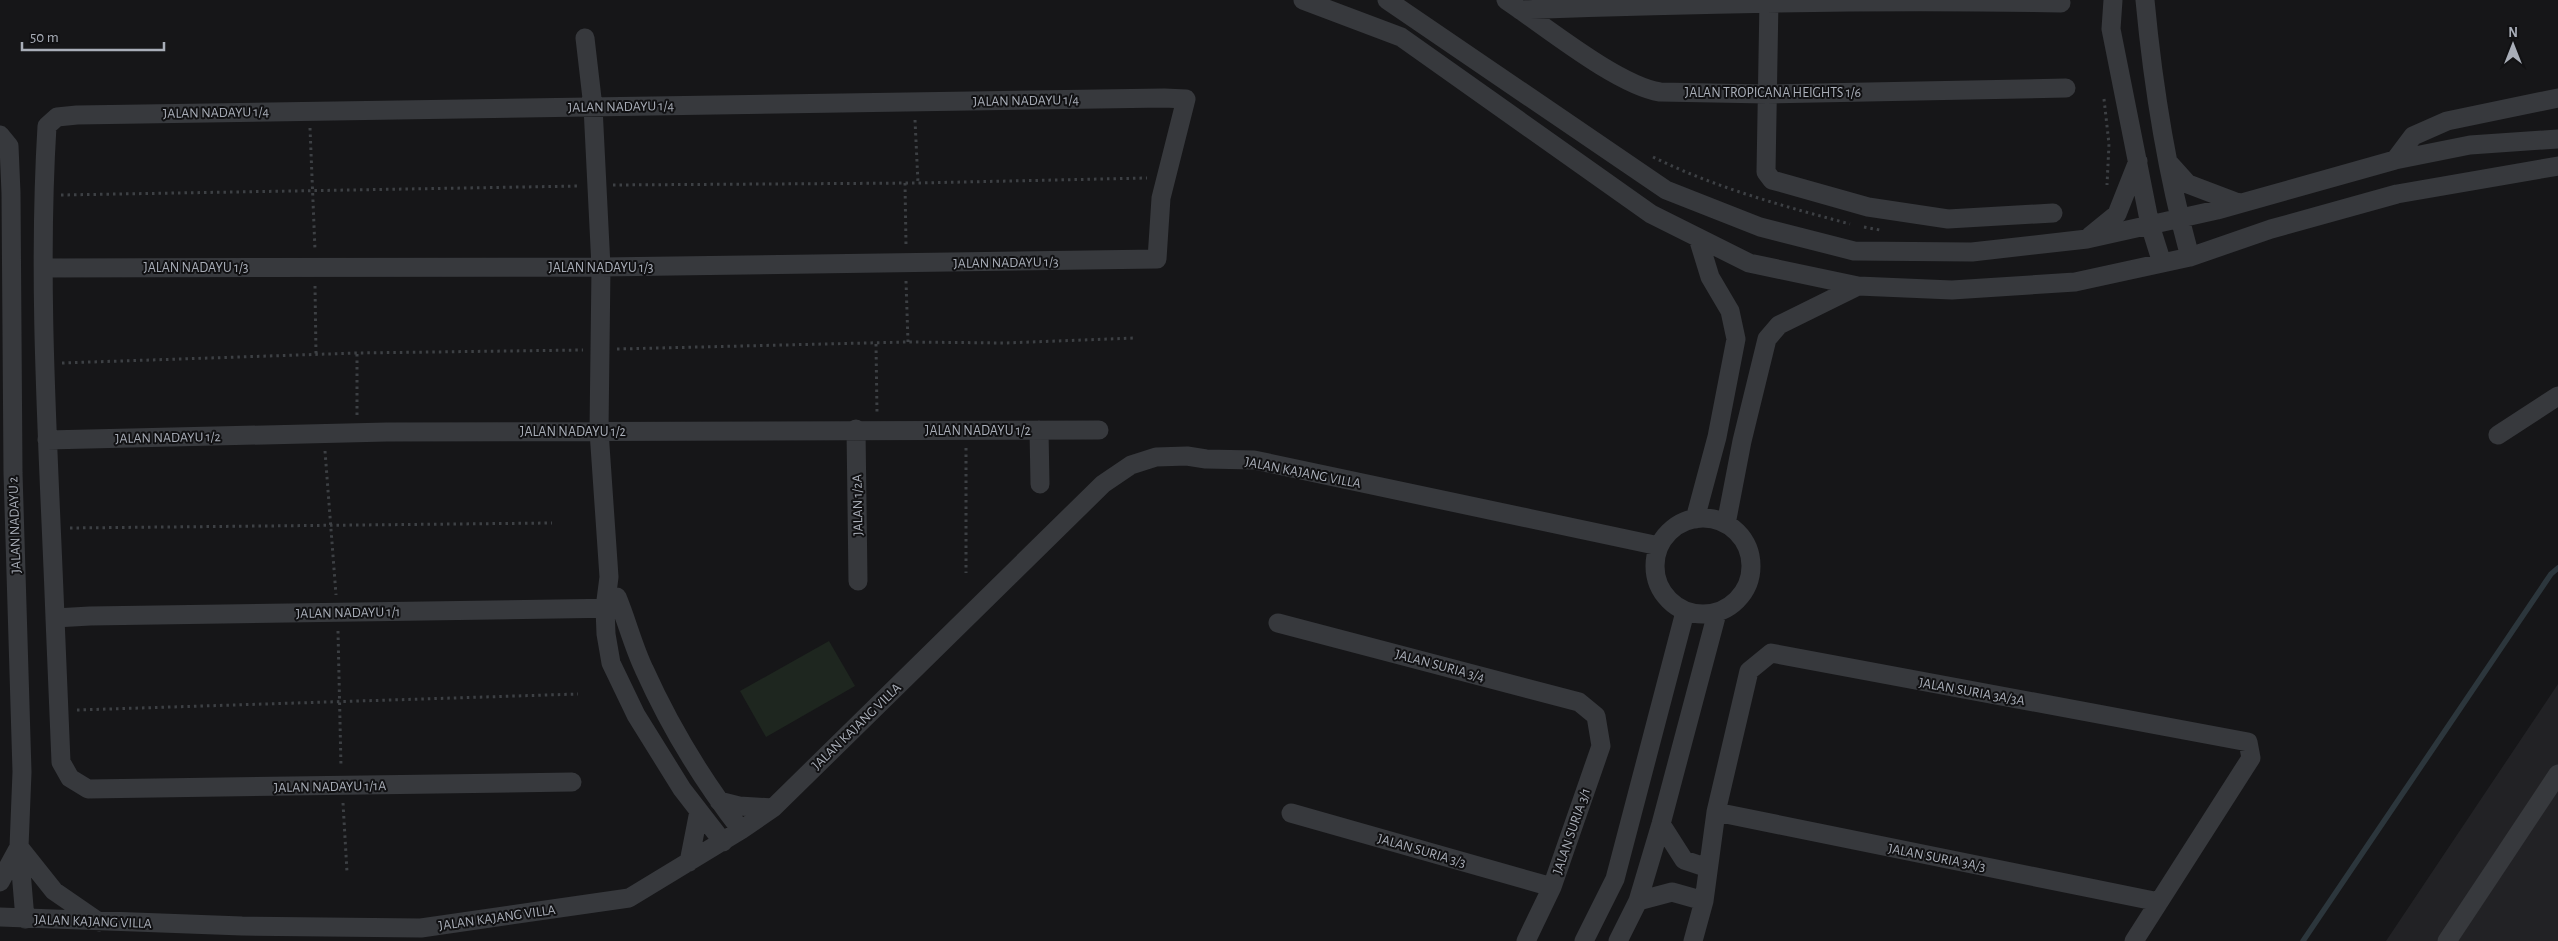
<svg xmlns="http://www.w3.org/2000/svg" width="2558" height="941" font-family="'Alegreya Sans',sans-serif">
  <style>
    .built { fill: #222225 }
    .green { fill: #1e261f }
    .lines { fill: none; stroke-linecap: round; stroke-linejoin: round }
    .stream { stroke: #2c363c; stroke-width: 5.5 }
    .path { stroke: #3d4044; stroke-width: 3; stroke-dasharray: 2.5 4; stroke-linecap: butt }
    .minor { stroke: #37393d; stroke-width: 19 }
    .labels { text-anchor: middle; stroke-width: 4; stroke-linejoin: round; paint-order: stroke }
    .street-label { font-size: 14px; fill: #a9aeb8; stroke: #111113 }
  </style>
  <rect width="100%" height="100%" fill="#161618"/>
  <path class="built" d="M2558 684V941H2386Z"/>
  <path class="green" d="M829 641 855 686 766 737 740 691Z"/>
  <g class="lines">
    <path class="stream" d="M2303 941 2551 574 2558 568"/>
    <path class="path" d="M2104 99 2109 144 2107 185
      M915 120 918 183
      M310 128 315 250
      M1653 157C1716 188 1783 206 1850 224
      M905 183 906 245
      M613 185 918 183 1147 178
      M61 195 580 186
      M1864 227 1880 230
      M906 281 908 342
      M315 286 316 355
      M876 344 877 413
      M617 349 908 342 1004 343 1134 338
      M62 363 357 353 583 350
      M357 415V353
      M966 448V573
      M325 451 336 595
      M70 528 552 523
      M338 631 341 767
      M77 710 578 694
      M343 803 347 872"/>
    <path class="minor" d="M1303 0 1401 37 1651 214 1749 263 1858 286 1952 290 2075 282 2190 257 2271 229 2397 194 2558 166
      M1387 0 1666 190 1760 227 1854 251 1972 252 2087 239 2217 210 2395 160 2470 145 2558 139
      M1506 0C1545 26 1617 85 1660 92L1767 94 2066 88
      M1769 0 1766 172 1772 180 1868 207 1948 219 2053 213
      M2113 0 2111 29 2150 225 2162 263
      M2145 0C2153 86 2167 173 2190 257
      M1520 10C1700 3 1881 0 2061 3
      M585 38 593 107 601 267 599 431 609 577 605 608 606 634 611 663 636 715 682 789 723 842
      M0 135 9 146 11 193 13 473 22 772 19 847 25 919
      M2395 160 2413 136 2447 121 2558 98
      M2170 164 2188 184 2238 203
      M2090 236 2117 214 2138 161
      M44 268 601 267 1157 259 1161 198 1186 99 1164 98 77 115 57 117 47 126C37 290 49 455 55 618
      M856 429 858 581
      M1039 430 1040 484
      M2498 435 2558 396
      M47 440 387 432 1099 430
      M1655 566a48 48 0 1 1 96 0a48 48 0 1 1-96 0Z
      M1695 519 1717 437 1736 339 1730 311 1710 277 1698 238
      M1726 524 1742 441 1767 339 1779 325 1858 286
      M617 597C627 621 633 646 644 669 670 727 703 781 741 830
      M1278 623 1579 702 1596 716 1601 746 1552 887 1526 941
      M572 782 88 789 70 778 61 762 55 618 90 616 621 608
      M719 801 739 806 773 808
      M1716 812 2159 902
      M1291 813 1552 887
      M1661 824 1684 860 1708 868
      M689 862 699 811
      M0 882 19 847 54 891 99 922
      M1638 901 1672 892 1704 901
      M0 917 242 926 421 928 629 898 741 830 773 808 1103 484 1131 465 1156 457 1187 456 1206 459 1254 460 1659 546
      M1584 941 1615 879 1685 612
      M1618 941 1638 901 1661 824 1717 613
      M1693 941 1704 901 1716 812 1749 671 1771 653 2248 742 2251 758 2134 941
      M2447 941 2558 774"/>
  </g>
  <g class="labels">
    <g class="street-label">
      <text x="1773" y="97">JALAN TROPICANA HEIGHTS 1/6</text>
      <text transform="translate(1026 100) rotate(-1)" y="5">JALAN NADAYU 1/4</text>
      <text transform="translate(621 106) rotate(-1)" y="5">JALAN NADAYU 1/4</text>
      <text transform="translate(216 112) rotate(-1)" y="5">JALAN NADAYU 1/4</text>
      <text transform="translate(1006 262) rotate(-1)" y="5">JALAN NADAYU 1/3</text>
      <text x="196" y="272">JALAN NADAYU 1/3</text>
      <text x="601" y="272">JALAN NADAYU 1/3</text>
      <text x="978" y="435">JALAN NADAYU 1/2</text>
      <text x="573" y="436">JALAN NADAYU 1/2</text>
      <text transform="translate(168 437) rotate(-1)" y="5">JALAN NADAYU 1/2</text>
      <text transform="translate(1303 472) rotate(11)" y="5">JALAN KAJANG VILLA</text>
      <text transform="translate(857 505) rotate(-91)" y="5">JALAN 1/2A</text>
      <text transform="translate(14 525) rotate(-92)" y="5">JALAN NADAYU 2</text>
      <text transform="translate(348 612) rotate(-1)" y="5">JALAN NADAYU 1/1</text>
      <text transform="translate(1440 665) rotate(15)" y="5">JALAN SURIA 3/4</text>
      <text transform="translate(1972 691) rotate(10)" y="5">JALAN SURIA 3A/3A</text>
      <text transform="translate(856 726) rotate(-44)" y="5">JALAN KAJANG VILLA</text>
      <text transform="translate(330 786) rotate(-1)" y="5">JALAN NADAYU 1/1A</text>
      <text transform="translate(1571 831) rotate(-71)" y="5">JALAN SURIA 3/1</text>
      <text transform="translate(1422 850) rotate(16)" y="5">JALAN SURIA 3/3</text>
      <text transform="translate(1937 857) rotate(11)" y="5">JALAN SURIA 3A/3</text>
      <text transform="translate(497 917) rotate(-8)" y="5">JALAN KAJANG VILLA</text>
      <text transform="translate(93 921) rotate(2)" y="5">JALAN KAJANG VILLA</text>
    </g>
  </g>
  <g transform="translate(2513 45)" stroke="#111113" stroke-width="4" paint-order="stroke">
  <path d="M0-4L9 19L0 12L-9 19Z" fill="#a9aeb8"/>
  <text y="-8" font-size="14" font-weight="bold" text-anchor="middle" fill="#a9aeb8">N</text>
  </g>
  <path d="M22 42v8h142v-8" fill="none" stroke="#a9aeb8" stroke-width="2.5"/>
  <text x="30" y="42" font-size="15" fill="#a9aeb8" stroke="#111113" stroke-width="4" paint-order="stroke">50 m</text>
</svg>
